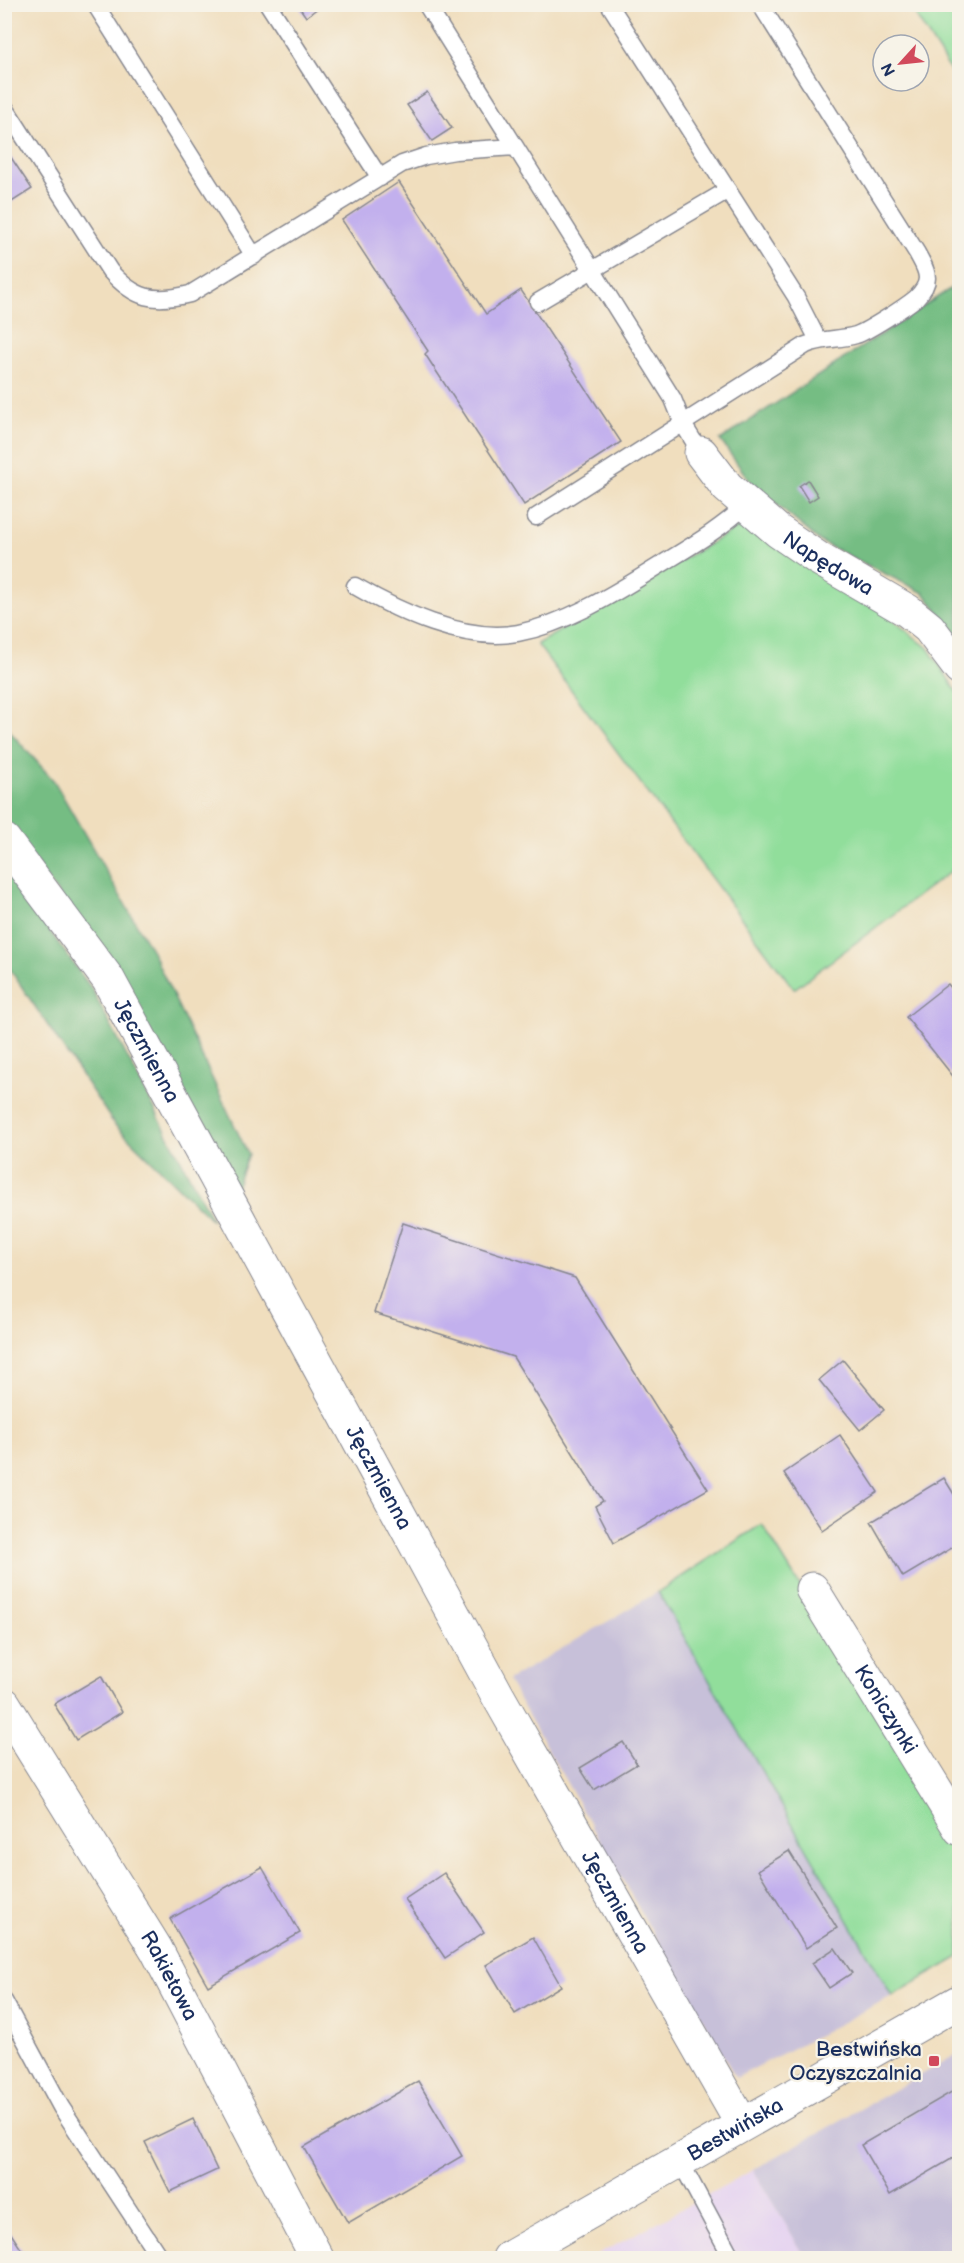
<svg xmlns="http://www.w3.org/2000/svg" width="964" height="2263" font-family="'Balsamiq Sans',sans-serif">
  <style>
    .built { fill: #e5d3f1 }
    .industrial { fill: #c7c0d9 }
    .green { fill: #91de9b; stroke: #56867c; stroke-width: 1.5 }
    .forest { fill: #74bd83; stroke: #487670; stroke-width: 1.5 }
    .building { fill: #c2b0ed }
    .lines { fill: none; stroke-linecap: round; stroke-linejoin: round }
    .lane-casing { stroke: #86868e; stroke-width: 19 }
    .street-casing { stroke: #86868e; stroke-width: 35 }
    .secondary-casing { stroke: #86868e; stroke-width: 35 }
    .lane { stroke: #fff; stroke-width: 16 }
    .street { stroke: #fff; stroke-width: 33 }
    .secondary { stroke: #fff; stroke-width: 33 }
    .poi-dot { fill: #d1495b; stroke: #f7f3e8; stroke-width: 2 }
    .labels { text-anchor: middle; stroke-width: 4.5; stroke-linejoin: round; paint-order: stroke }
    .street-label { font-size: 21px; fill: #1b2f5e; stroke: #f7f3e8 }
    .poi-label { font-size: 21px; fill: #1b2f5e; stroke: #f7f3e8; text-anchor: end }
  </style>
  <rect width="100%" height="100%" fill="#f7f3e8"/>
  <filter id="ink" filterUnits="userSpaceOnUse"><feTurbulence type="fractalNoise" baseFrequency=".0167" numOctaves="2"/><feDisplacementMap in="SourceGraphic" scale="12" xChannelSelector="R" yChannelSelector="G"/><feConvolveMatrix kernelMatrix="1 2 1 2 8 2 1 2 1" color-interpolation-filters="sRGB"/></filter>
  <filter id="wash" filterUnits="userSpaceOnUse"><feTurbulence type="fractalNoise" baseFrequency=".008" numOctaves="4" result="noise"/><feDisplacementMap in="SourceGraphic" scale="24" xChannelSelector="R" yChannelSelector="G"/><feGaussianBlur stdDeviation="1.35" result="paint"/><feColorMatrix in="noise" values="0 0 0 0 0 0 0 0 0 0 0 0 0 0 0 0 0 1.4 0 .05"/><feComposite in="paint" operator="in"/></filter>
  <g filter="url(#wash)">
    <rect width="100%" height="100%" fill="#f0debe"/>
    <path class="built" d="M753 2170 806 2258H592Z"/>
    <path class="industrial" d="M658 1592 892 1996 736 2078 508 1680Z
      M959 2053V2258H806L753 2170Z"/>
    <path class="green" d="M909 5H959V84Z
      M747 522 874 605 928 648 959 695V865L794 989 537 644Z
      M762 1524 959 1844V1957L892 1996 658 1592Z"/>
    <path class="forest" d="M959 283V637L924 593 821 542 752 484 720 440Z
      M5 726 54 781 152 951 248 1154 235 1190 114 969 5 822Z
      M5 870 91 988 213 1221 115 1125 5 962Z"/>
    <g id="blocks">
      <path class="building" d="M297 4H323L306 17Z
        M427 92 452 128 432 141 407 105Z
        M4 147 32 189 4 207Z
        M399 182 486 314 521 290 621 442 524 505 425 354 428 351 342 220Z
        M808 480 818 496 809 502 799 486Z
        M948 984 960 999V1085L906 1017Z
        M403 1223 575 1278 708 1489 614 1543 595 1506 603 1501 513 1357 374 1313Z
        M843 1360 884 1410 860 1430 819 1380Z
        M840 1435 878 1492 822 1530 784 1473Z
        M944 1478 960 1504V1543L903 1577 871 1522Z
        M101 1676 122 1712 76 1740 54 1704Z
        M623 1742 637 1764 594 1790 580 1768Z
        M789 1851 837 1928 806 1948 758 1870Z
        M262 1867 300 1933 208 1986 170 1919Z
        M444 1873 484 1932 445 1958 405 1899Z
        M533 1937 561 1986 515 2014 486 1965Z
        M835 1948 852 1973 829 1988 812 1963Z
        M418 2081 462 2156 348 2223 304 2147Z
        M960 2087V2154L890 2195 861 2145Z
        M193 2119 217 2170 170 2192 145 2142Z
        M4 2223 27 2258H4Z"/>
    </g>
  </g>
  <g filter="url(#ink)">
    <use href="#blocks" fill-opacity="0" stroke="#86868e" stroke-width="1.5"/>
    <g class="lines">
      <defs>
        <path id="lane" d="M95 4 254 256
          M268 4 380 178
          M426 4 673 399 683 424 701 453
          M609 4 796 297 818 340
          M4 106 110 271C135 299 153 303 190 294L402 164 426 156 455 151 515 147
          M538 302 728 190
          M536 517 806 345C822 338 839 340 856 335 868 331 905 307 916 298 921 293 927 286 927 278 927 269 921 261 917 253L760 4
          M355 586C400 612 464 643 518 633 564 624 609 597 649 572 682 551 718 532 746 505
          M4 2001 61 2107 160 2258
          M680 2161 732 2258"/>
        <g id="street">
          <path id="s1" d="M701 453 727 487 778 531 819 559 908 611 929 628 960 669"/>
          <path id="s2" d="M4 840 108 979 498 1696 742 2124"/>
          <path id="s3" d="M812 1589 960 1829"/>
          <path id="s4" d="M4 1704 156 1949 317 2258"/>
        </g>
        <g id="secondary">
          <path id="s5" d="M509 2258 960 2001"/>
        </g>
      </defs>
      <use href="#lane" class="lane-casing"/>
      <use href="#street" class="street-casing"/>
      <use href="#secondary" class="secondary-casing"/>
      <use href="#lane" class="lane"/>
      <use href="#street" class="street"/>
      <use href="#secondary" class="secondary"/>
    </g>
  </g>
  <rect class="poi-dot" x="928" y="2055" width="12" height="12" rx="3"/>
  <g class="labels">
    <g class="street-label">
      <text dy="7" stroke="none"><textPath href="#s1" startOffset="170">Napędowa</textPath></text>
      <text dy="7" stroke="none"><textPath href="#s2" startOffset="255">Jęczmienna</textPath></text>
      <text dy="7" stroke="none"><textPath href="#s2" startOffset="741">Jęczmienna</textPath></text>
      <text dy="7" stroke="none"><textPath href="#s3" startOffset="141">Koniczynki</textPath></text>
      <text dy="7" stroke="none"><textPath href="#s2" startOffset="1227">Jęczmienna</textPath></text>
      <text dy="7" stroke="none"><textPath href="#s4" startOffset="318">Rakietowa</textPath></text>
      <text dy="7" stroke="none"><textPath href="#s5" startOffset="260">Bestwińska</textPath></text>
    </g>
    <g class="poi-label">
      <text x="922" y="2056">Bestwińska<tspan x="922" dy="24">Oczyszczalnia</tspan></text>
    </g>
  </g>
  <rect width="964" height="2263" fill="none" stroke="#f7f3e8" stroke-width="24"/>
  <g transform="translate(901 63) rotate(243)"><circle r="28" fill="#f7f3e8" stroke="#9fa5b1" stroke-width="1.5"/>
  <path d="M0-4.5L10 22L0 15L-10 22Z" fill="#d1495b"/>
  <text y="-9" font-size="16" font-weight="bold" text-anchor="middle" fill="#1b2f5e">N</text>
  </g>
</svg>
